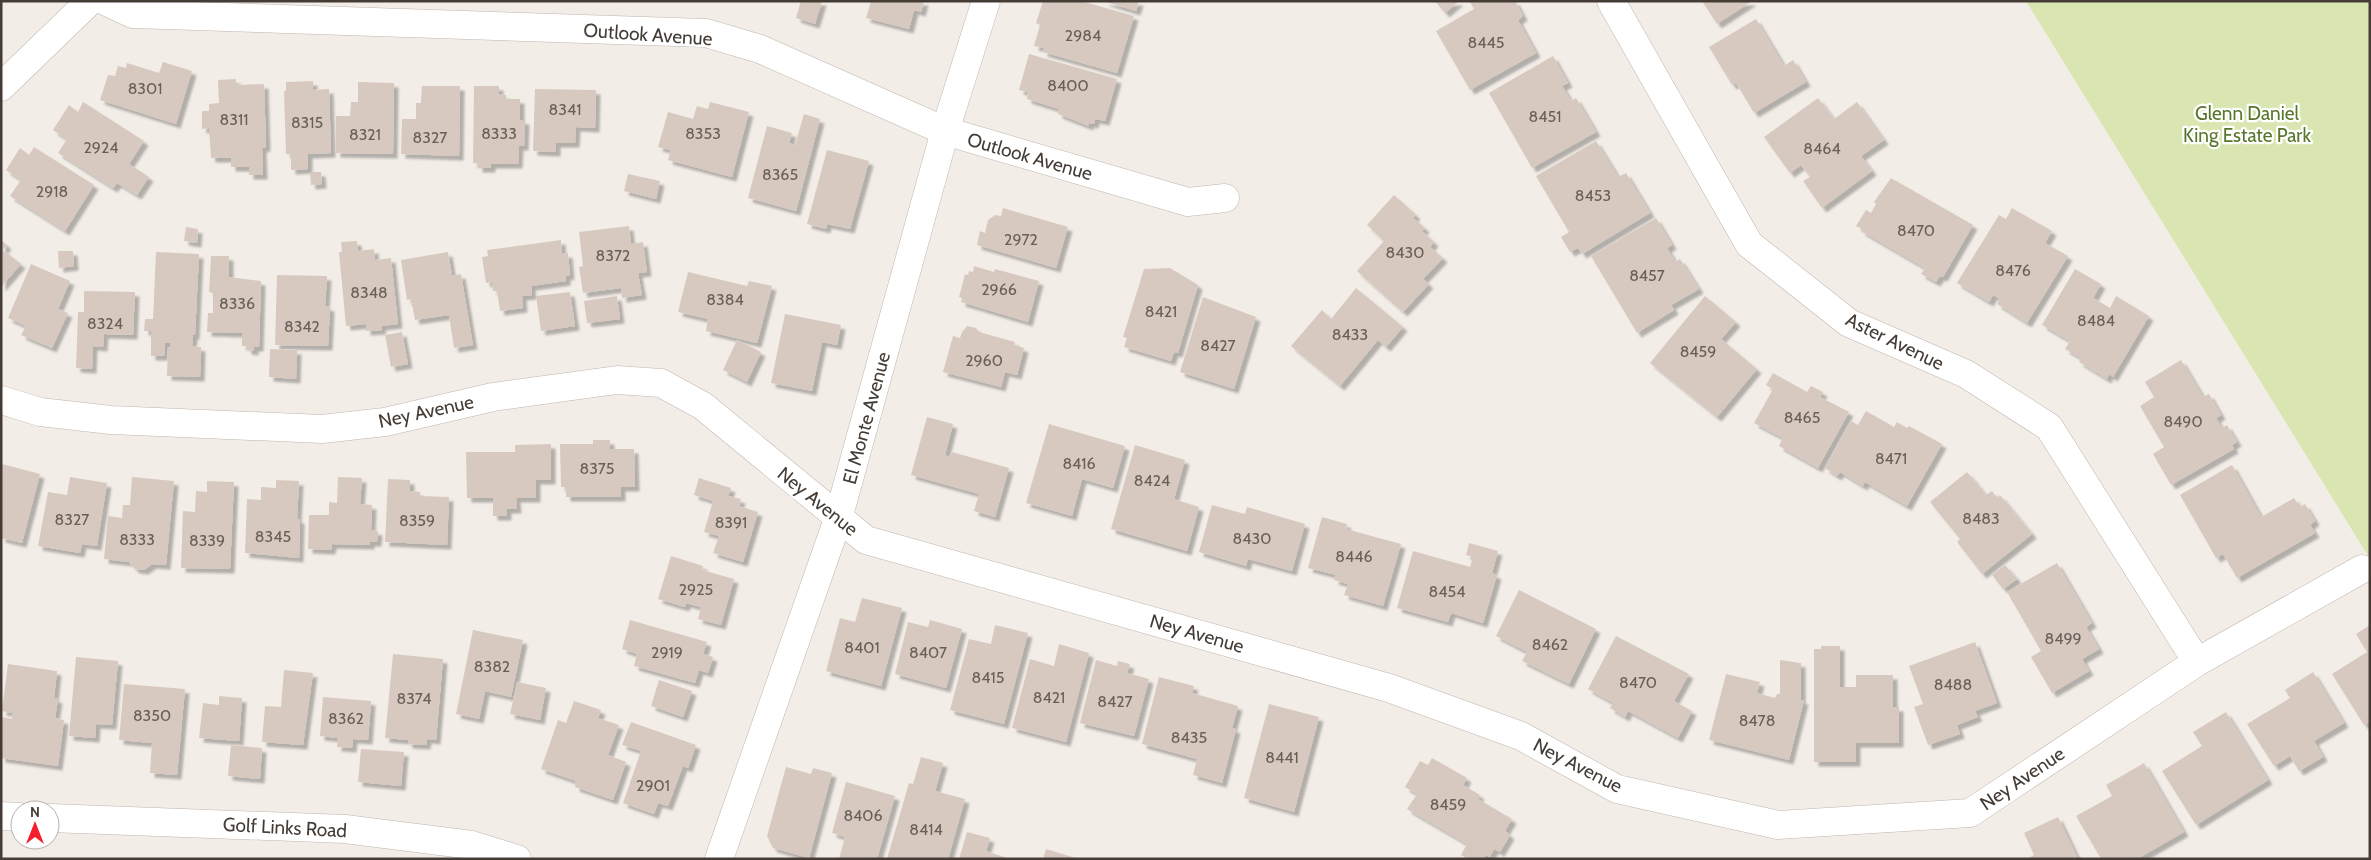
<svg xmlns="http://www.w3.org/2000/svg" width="2371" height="860" font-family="Cabin,sans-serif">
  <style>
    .green { fill: #dae6b1 }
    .building { fill: #d7c9c0; filter: url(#shadow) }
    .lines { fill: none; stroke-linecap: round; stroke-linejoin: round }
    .minor-casing { stroke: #c1b5ad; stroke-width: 29 }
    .minor { stroke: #fff; stroke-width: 28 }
    .labels { text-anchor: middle; stroke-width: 4.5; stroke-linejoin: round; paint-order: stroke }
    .number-label { font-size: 16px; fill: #6a5f58 }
    .street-label { font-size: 19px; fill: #463c36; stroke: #fff }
    .park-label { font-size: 19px; fill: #58762b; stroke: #fff }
  </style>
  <defs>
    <filter id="shadow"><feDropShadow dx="4.5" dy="4.5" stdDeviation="1" flood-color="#0004"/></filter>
  </defs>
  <rect width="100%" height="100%" fill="#f3ede7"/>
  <path class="green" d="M2026 1H2370V559Z"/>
  <path class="building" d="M801 1H822L815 24 796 18Z
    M871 1H924L921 12 914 10 909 29 866 18Z
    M1043 1H1081L1134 16 1117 73 1043 52 1044 48 1034 46 1040 25 1036 23Z
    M1103 1H1139L1136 11Z
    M1435 1H1459L1445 13Z
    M1472 1H1515L1523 16 1518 20 1536 53 1470 90 1436 31 1474 9 1470 2Z
    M1702 1H1752L1717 24Z
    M1756 19 1784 66 1793 60 1806 82 1754 113 1736 83 1732 85 1709 47Z
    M1029 54 1117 79 1105 121 1095 119 1094 124 1089 123V126L1058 114 1059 109 1027 99 1028 92 1019 90Z
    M1553 56 1568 83 1562 86 1571 101 1576 98 1596 132 1532 168 1489 93Z
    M163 62 192 71 176 124 100 100 108 75 115 76 118 66 126 68 127 63 159 73Z
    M236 79V85L264 84 266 147 262 148 263 175H249V167H231V158H211L209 128 202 129V111H209V104L219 103 218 80Z
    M313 81V90L329 89 331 153 308 154V169L291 170V154H286L284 91H286V82Z
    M358 82 394 83 393 154 336 153V116H350L351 102H358Z
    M422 86H460L459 156 401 154 402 119H416V103H421Z
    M474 86H499V94L506 95V99H520V120H525L524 146H519L518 164H491V168H478V163H473Z
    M535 89 596 90 595 128 576 127 575 143H556V152L533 151Z
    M1818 98 1834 119 1857 102 1884 140 1861 156 1872 171 1822 208 1803 181 1810 177 1801 165 1790 173 1764 137Z
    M83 102 144 141 129 164 149 177 137 195 117 183 113 188 58 153 67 139 53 130 69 105 78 112Z
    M710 102 749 112 732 177 668 160 671 150 658 147 668 112 693 119 697 106 708 109Z
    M804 114 820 119 796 211 748 198 767 126 792 133 789 143 795 145Z
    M1596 141 1618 177 1626 173 1650 213 1582 254 1578 248 1570 252 1561 237 1569 232 1536 176Z
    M34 147 94 185 65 231 10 196 21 180 6 170 20 148 29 155Z
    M827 150 869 161 850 229 827 224 826 229 807 224Z
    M310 172H321L322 184 311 185Z
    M628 174 660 181 656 199 624 191Z
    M1891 178 1973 225 1943 277 1940 276 1936 282 1921 274 1925 268 1861 231 1862 229 1856 226 1866 210 1871 213 1876 204 1874 202Z
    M1394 195 1416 215 1413 218 1425 228 1422 231 1434 242 1430 247 1443 258 1423 279 1429 284 1403 312 1357 271 1384 241 1367 225Z
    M1003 208 1068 227 1056 268 977 245 980 231 985 233 988 220 995 215 1001 216Z
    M2012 208 2052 231 2045 243 2068 256 2027 323 1997 304 2000 299 1993 295 1989 302 1957 283 1999 215 2006 219Z
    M1656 218 1672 245 1667 248 1675 262 1680 259 1699 289 1671 305 1674 310 1637 333 1591 256Z
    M629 226 631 244 643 242 647 272 638 273 642 295 622 298 621 288 583 293 579 267 583 266 579 232Z
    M186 227 198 229 197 243 184 241Z
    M1 240 7 245 3 250 21 264 1 287Z
    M561 240 562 254 568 253 570 275 566 276V281L531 286 532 295 522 296 523 308 500 311 497 291H493L492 282 486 283 482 257 488 256 487 250Z
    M357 241 358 251 374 249 375 260 391 258 398 324 381 326 382 330 366 331V324L346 326 339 252H342L341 242Z
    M58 251H73L74 266 59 268Z
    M156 252 199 254 195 335H193L192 346 201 347 200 377 167 376 168 347 170 348 171 343H165L164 356H151V331H144L145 319H153Z
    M448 252 452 276 461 274 473 345 454 348 449 315 415 320 411 299 407 300 401 260Z
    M211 256H229V277L261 281 259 347H254V351L247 350V346H242V333L207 332 208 313H213V293L209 292Z
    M31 264 70 281 58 309 68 313 52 348 21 335 26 326 8 318Z
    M974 266 994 272 995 269 1039 281 1028 322 961 302 962 298 959 297 965 274 968 275 969 271 973 272Z
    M1170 268 1198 285 1178 353 1174 352 1171 361 1124 347 1127 338 1123 337 1144 269Z
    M2075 269 2101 284 2093 298 2110 308 2116 296 2149 316 2113 377 2109 374 2107 379 2079 362 2081 358 2065 349 2070 341 2042 325Z
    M688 272 747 286 749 281 772 286 757 343 706 331 708 319 678 312Z
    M277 275 327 276 325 306 330 307 328 346 275 345Z
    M1356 288 1403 327 1386 347 1378 340 1340 386 1291 346 1322 310 1331 319Z
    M84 291 135 292 133 335 104 334 103 347 93 346 92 369 76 368 78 312H84Z
    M570 292 575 326 541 331 536 296Z
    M617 296 620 319 587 323 584 301Z
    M1705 296 1736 322 1721 339 1757 369 1717 417 1650 363Z
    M1203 297 1256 317 1234 389 1180 372Z
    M785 314 841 325 837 345 822 342 812 391 771 383Z
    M967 326 976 328 979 332 1015 342 1014 345 1024 348 1017 375 1005 372 1001 387 943 372 953 336 960 338 962 332Z
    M402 332 408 364 391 367 385 335Z
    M737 340 761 352 747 382 723 370Z
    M270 349 297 350 296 379 269 377Z
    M2181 360 2203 397 2209 394 2221 415 2216 418 2222 428 2227 425 2237 442 2232 445 2234 449 2171 485 2153 454 2164 447 2140 406 2154 397 2145 382Z
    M1773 373 1807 392 1811 386 1823 392 1820 397 1849 412 1818 468 1779 446 1783 438 1754 423 1773 389 1766 385Z
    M1866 411 1894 427 1897 422 1907 428 1909 426 1942 444 1907 506 1865 482 1863 486 1840 472 1837 476 1825 468 1851 421 1858 425Z
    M927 417 953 424 945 455 950 457 952 452 1009 468 995 517 974 511 979 494 911 475Z
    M1049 424 1125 446 1113 488 1082 479 1072 516 1026 503Z
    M593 440H610V449H634L635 487H621V497H566V487H561L560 444H593Z
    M551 444V480H536V498H516L517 509H507V516H493V498H467L466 452H515V445Z
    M1135 445 1185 460 1174 499 1199 507 1187 551 1111 529Z
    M2 464 40 474 22 543 1 538Z
    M2232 465 2261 517 2294 498 2300 507 2305 504 2315 521 2310 525 2315 533 2237 578 2223 554 2216 558 2180 495Z
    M1967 472 1986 495 1992 491 1997 498 2000 495 2032 534 1982 574 1957 542 1960 539 1930 502Z
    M70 477 107 483 97 546 82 544 80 553 38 546 48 492 67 495Z
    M132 477 174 481 166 565 152 564 144 570 135 569 129 562 104 559 108 516 122 518 123 505H130Z
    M338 477 362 478 360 504 372 505 371 530 378 531 377 542H370V545L332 544 331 550 308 549 309 515H329V502L337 503Z
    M699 478 731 488 728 496 741 499 739 506 758 512 743 562 713 553 719 536 704 532 713 501 694 495Z
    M388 479 410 480V491L420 492V496L449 497 447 545 385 542Z
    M276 480 299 481 297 519H300L299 558 245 553 247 499 261 500V487L276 488Z
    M207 481 234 482 230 569 181 568 183 511 195 512 196 491 207 492Z
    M1212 505 1245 514 1247 507 1305 524 1292 571 1248 559 1246 566 1199 552Z
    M1322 517 1347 524 1346 529 1401 544 1383 606 1344 595 1348 584 1334 580 1336 575 1308 568Z
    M1469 543 1498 551 1492 573 1497 575 1483 623 1451 613 1448 622 1397 608 1413 551 1470 567 1473 557 1466 555Z
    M671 556 703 566 702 570 734 579 721 625 698 619 701 607 686 603 685 607 658 599Z
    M2057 563 2092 623 2086 627 2099 649 2082 659 2089 671 2052 693 2031 657 2041 651 2007 592Z
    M2005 565 2017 579 2003 589 1992 575Z
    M1519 590 1596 629 1569 684 1522 661 1527 652 1496 636Z
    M862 598 902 608 881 686 826 671 840 618 855 622Z
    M630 620 707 642 703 654 713 657 708 673 699 670 695 683 634 666 637 654 622 649Z
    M930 620 962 629 946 688 895 674 908 622 928 627Z
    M995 625 1028 633 1004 724 950 710 969 639 991 644Z
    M2370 625V722L2364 725 2332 674 2367 652 2356 634Z
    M473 630 523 640 511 697 485 691 479 719 456 714Z
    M1616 636 1689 674 1674 701 1692 711 1678 738 1628 711 1625 717 1610 708 1613 703 1588 689Z
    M1975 642 1997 703 1975 711 1978 717 1957 725 1960 734 1928 745 1914 707 1923 704 1909 666Z
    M1059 644 1089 653 1066 742 1012 728 1030 659 1054 666Z
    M1821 646H1840V687H1856V675H1893V707H1899V743H1856V762H1814V649H1821Z
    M393 654 443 659 436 740 427 739 426 745 408 744V740L385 738Z
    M76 657 118 661 112 725 96 724 95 738 69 736Z
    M1096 660 1117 666 1118 661 1130 664 1127 673 1149 679 1134 736 1080 723Z
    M1780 660 1801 663V700H1804L1789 760 1709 740 1726 674 1760 682 1757 693 1775 698 1777 694H1780Z
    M8 664 57 671 54 698 58 699 55 718 64 720 58 766 1 758V717L12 719 13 713 2 711Z
    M284 670 313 673 303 745 262 742 265 706 281 707Z
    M2313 672 2344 723 2314 741 2323 757 2299 771 2290 756 2274 766 2247 724 2290 698 2285 690Z
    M1159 677 1194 686 1192 693 1238 706 1232 728 1236 729 1222 783 1193 775 1197 759 1142 744Z
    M659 680 692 691 683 717 651 706Z
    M517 682 546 688 540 720 510 714Z
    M124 684 185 689 177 775 150 773 152 743 119 740Z
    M219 696 242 698 239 741 199 738 203 703 219 705Z
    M323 697 371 701 368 740 353 739 352 748 337 747 338 738 320 736Z
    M574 701 601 710 598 718 619 725 608 755 626 762 613 800 575 787 576 781 541 769 558 720 566 723Z
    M1269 704 1319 717 1294 812 1244 798Z
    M2226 712 2268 780 2196 825 2162 771 2202 746 2193 732Z
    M631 722 696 745 688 768 683 766 668 806 658 803 654 814 623 803 641 751 622 745Z
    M231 745 262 748 260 779 228 776Z
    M361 749 404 752 401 786 358 782Z
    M921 757 943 763 935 791 965 799 948 859H887L909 783 913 784Z
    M1432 758 1467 778 1463 785 1480 795 1478 799 1512 819 1505 831 1510 835 1500 852 1494 849 1490 857 1486 855 1483 859H1468L1461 855 1467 844 1407 809 1417 794 1405 787 1420 761 1428 765Z
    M2144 763 2184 832 2137 859H2101L2076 816 2112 796 2106 785Z
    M786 767 811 774 813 768 832 773 809 858 773 848 767 836Z
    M846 782 895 796 877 859H839L845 837 832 833Z
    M2058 817 2078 859H2027L2034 855 2024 833Z
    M967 832 990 838 986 851 1010 859H959Z
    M1046 849 1076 858V859H1043Z"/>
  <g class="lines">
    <defs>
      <path id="minor" d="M105 1 133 14 706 33 760 49 945 131 1188 202 1225 198
        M1611 1 1749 244 1849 323 1966 374 2049 427 2197 662
        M1 87 90 1
        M1 400 40 412 111 420 322 429 385 422 493 397 617 380 661 383 703 406 866 540 1389 688 1521 736 1617 789 1778 825 1970 813 2197 662 2362 569
        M1 816 20 817
        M50 818 345 829 472 845 517 859
        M719 859 838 519 945 131 986 1"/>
    </defs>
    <use href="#minor" class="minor-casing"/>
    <use href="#minor" class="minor"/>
  </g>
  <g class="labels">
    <g class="number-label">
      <text x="1083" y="41">2984</text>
      <text x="1486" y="48">8445</text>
      <text x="1068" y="91">8400</text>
      <text x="145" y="94">8301</text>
      <text x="565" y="115">8341</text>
      <text x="1545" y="122">8451</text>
      <text x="234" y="125">8311</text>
      <text x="307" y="128">8315</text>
      <text x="499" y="139">8333</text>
      <text x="703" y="139">8353</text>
      <text x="365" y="140">8321</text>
      <text x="430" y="143">8327</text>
      <text x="101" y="153">2924</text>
      <text x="1822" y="154">8464</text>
      <text x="780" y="180">8365</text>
      <text x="52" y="197">2918</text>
      <text x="1593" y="201">8453</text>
      <text x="1916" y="236">8470</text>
      <text x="1021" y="245">2972</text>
      <text x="1405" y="258">8430</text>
      <text x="613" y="261">8372</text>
      <text x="2013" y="276">8476</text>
      <text x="1647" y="281">8457</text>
      <text x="999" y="295">2966</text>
      <text x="369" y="298">8348</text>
      <text x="725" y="305">8384</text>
      <text x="237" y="309">8336</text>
      <text x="1161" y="317">8421</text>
      <text x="2096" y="326">8484</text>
      <text x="105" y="329">8324</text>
      <text x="302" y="332">8342</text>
      <text x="1350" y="340">8433</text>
      <text x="1218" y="351">8427</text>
      <text x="1698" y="357">8459</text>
      <text x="984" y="366">2960</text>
      <text x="1802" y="423">8465</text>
      <text x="2183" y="427">8490</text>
      <text x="1891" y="464">8471</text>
      <text x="1079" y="469">8416</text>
      <text x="597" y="474">8375</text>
      <text x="1152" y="486">8424</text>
      <text x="1981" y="524">8483</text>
      <text x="72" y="525">8327</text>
      <text x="417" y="526">8359</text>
      <text x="731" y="528">8391</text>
      <text x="273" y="542">8345</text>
      <text x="1252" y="544">8430</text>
      <text x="137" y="545">8333</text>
      <text x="207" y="546">8339</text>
      <text x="1354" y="562">8446</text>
      <text x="696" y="595">2925</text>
      <text x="1447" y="597">8454</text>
      <text x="2063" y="644">8499</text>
      <text x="1550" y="650">8462</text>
      <text x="862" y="653">8401</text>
      <text x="667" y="658">2919</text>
      <text x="928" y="658">8407</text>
      <text x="492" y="672">8382</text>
      <text x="988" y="683">8415</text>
      <text x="1638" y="688">8470</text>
      <text x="1953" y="690">8488</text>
      <text x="1049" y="703">8421</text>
      <text x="414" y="704">8374</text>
      <text x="1115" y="707">8427</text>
      <text x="152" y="721">8350</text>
      <text x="346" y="724">8362</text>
      <text x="1757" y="726">8478</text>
      <text x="1189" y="743">8435</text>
      <text x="1282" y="763">8441</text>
      <text x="653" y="791">2901</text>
      <text x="1448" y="810">8459</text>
      <text x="863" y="821">8406</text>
      <text x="926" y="835">8414</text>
    </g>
    <g class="street-label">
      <text transform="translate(648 34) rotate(4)" y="7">Outlook Avenue</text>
      <text transform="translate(1030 156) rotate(16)" y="7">Outlook Avenue</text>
      <text transform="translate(1895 341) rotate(26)" y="7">Aster Avenue</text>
      <text transform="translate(426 411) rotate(-12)" y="7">Ney Avenue</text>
      <text transform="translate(866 418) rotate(-75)" y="7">El Monte Avenue</text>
      <text transform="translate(818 501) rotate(39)" y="7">Ney Avenue</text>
      <text transform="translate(1197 633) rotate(16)" y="7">Ney Avenue</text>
      <text transform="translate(1578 765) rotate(27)" y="7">Ney Avenue</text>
      <text transform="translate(2022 778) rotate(-34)" y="7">Ney Avenue</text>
      <text transform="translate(285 827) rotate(3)" y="7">Golf Links Road</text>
    </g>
    <g class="park-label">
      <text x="2247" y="120">Glenn Daniel<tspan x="2247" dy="22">King Estate Park</tspan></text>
    </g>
  </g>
  <rect width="2371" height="860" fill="none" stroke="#463c36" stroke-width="5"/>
  <g transform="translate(35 825)"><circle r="24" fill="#ffffff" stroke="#b5b1af"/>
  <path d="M0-4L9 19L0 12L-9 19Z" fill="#f31e2d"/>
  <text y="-8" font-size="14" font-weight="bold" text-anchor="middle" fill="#463c36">N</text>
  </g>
</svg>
